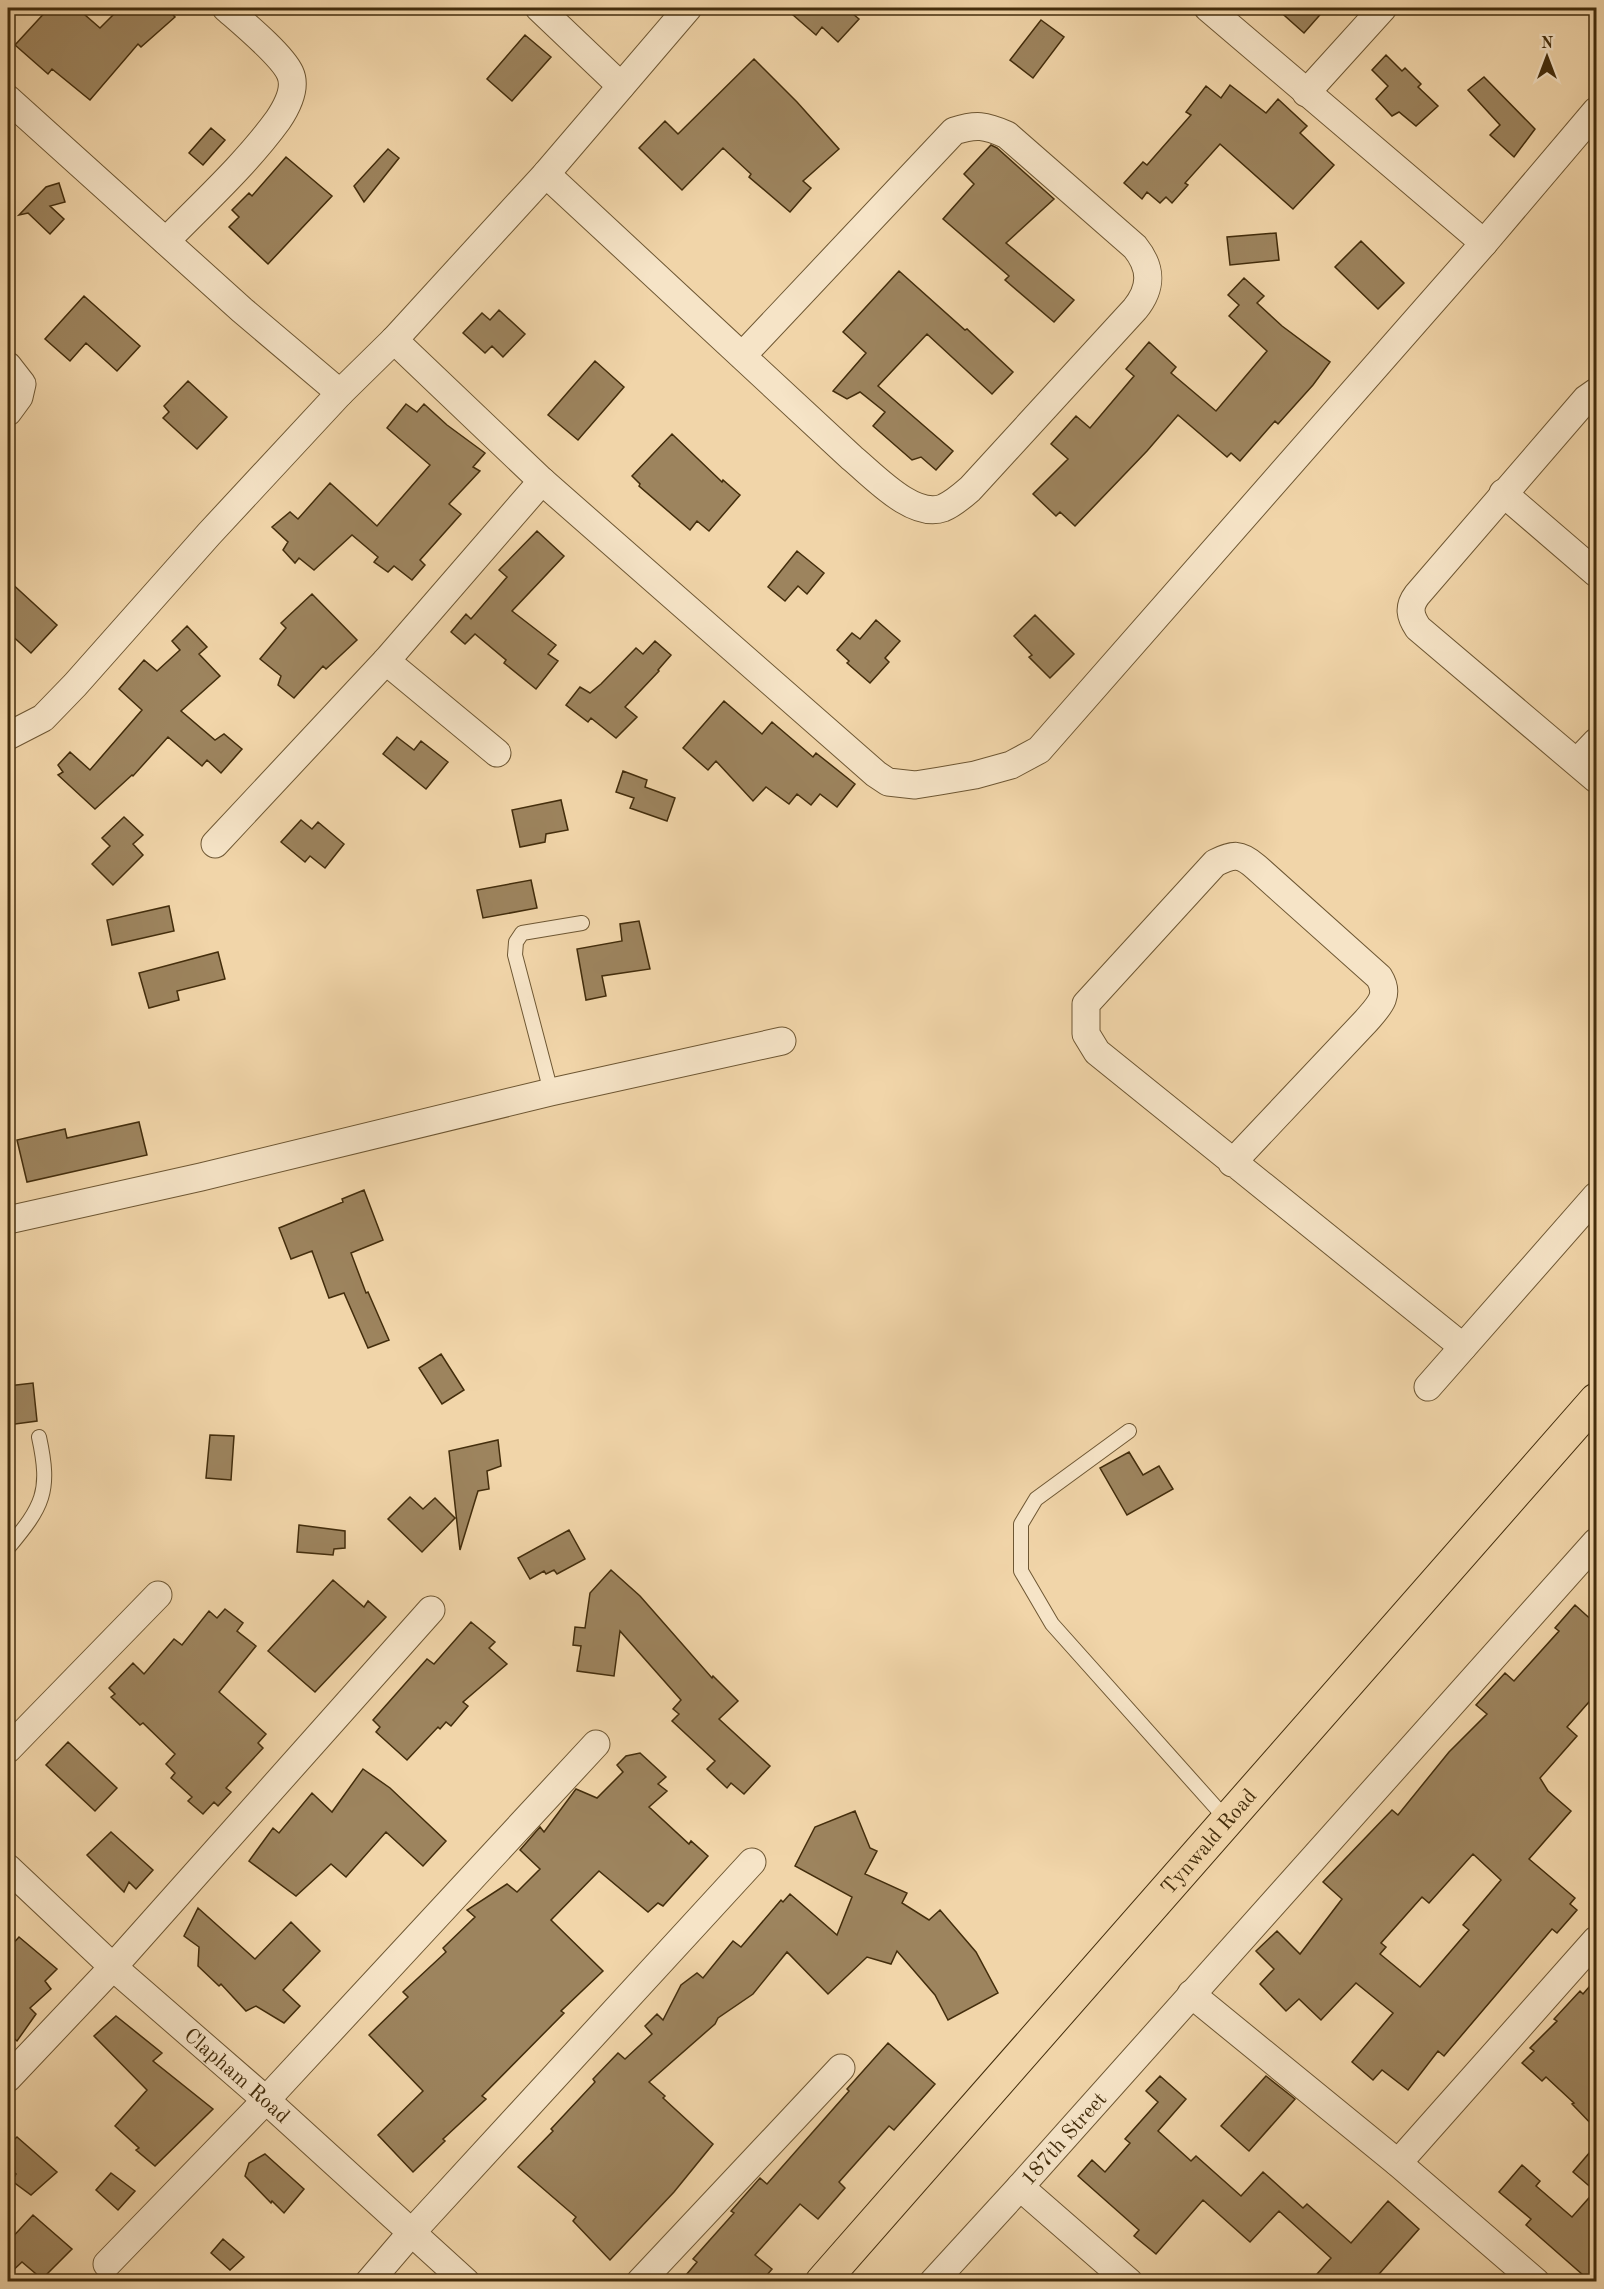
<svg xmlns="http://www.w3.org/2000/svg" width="1604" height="2289" font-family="'Old Standard TT',serif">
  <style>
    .building { fill: #9d845e; stroke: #432d0c; stroke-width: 1.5; fill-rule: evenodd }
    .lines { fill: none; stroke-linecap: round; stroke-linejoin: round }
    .lane-casing { stroke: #6e5733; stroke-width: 16 }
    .street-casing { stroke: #6e5733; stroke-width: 29 }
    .primary-casing { stroke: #432d0c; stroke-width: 35 }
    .lane { stroke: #f6e4c7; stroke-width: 14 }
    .street { stroke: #f6e4c7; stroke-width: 27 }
    .primary { stroke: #f1d5a9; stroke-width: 33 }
    .labels { text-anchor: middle; stroke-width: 5; stroke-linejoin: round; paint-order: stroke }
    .street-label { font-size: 21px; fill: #432d0c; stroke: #f6e4c7 }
  </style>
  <rect width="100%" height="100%" fill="#f1d5a9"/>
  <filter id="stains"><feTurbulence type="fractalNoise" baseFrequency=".00333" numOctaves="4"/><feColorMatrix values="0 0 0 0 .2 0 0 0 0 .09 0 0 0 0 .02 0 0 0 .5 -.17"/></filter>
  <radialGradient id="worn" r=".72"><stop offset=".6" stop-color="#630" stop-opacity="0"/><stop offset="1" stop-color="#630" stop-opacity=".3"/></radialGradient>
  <path class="building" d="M49 8H77L100 28 120 8H167L175 17 141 47 138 44 90 100 52 69 48 74 15 45Z
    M785 8H846L859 19 838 42 822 27 816 35Z
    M1276 8H1326L1304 33Z
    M1041 20 1064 37 1033 78 1010 60Z
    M525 35 551 57 512 101 487 79Z
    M1386 55 1402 71 1405 68 1421 84 1418 87 1438 106 1416 126 1399 112 1392 116 1376 99 1388 86 1372 70Z
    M754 59 797 102 839 149 803 181 811 188 790 212 749 177 751 174 723 148 682 190 639 148 665 121 678 134Z
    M1484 77 1535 129 1514 157 1490 135 1500 125 1468 90Z
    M1230 85 1266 113 1278 99 1307 126 1300 133 1334 165 1293 209 1220 144 1185 183 1188 185 1172 203 1166 197 1160 203 1147 192 1142 199 1124 183 1143 162 1147 165 1191 115 1186 112 1206 86 1221 98Z
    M211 128 225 140 203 165 189 153Z
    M991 145 997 148 1054 199 1006 243 1074 300 1054 322 1005 280 1009 276 943 219 974 184 964 174Z
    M388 149 399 158 364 202 354 186Z
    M286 157 332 196 268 264 229 227 239 217 232 210 249 193 252 196Z
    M59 183 65 202 50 206 64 219 50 234 28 213 19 215 46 187Z
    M1276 233 1279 260 1230 265 1227 237Z
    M1361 241 1404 283 1378 309 1335 267Z
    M899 271 965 330 967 329 1013 372 992 394 927 334 878 386 953 451 936 470 921 457 912 460 873 426 885 412 860 392 847 399 833 391 866 353 843 332Z
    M1244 278 1264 296 1257 303 1282 326 1330 362 1313 385 1278 424 1275 421 1240 461 1231 453 1227 457 1178 415 1147 451 1075 526 1060 512 1056 516 1033 494 1068 459 1051 444 1076 416 1090 428 1134 376 1126 369 1149 342 1176 367 1171 373 1216 411 1267 351 1229 316 1239 305 1228 295Z
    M84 296 140 346 117 371 86 343 70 361 45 339Z
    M499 310 525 334 503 357 492 346 485 353 463 333 482 313 490 320Z
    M595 361 624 387 578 440 548 415Z
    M188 381 227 417 197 449 163 418 169 412 164 406Z
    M406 404 417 412 424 404 447 425 485 453 473 467 480 471 449 504 461 514 420 560 425 565 412 580 394 566 388 572 374 562 378 557 352 535 314 570 299 558 295 563 283 550 288 542 272 527 290 512 298 519 330 483 377 526 430 465 387 428Z
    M672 434 722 482 723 480 740 495 709 531 697 521 690 530 639 486 640 484 632 476Z
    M537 531 564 556 512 611 556 645 548 654 558 661 536 689 504 663 506 660 475 634 465 644 451 632 466 614 471 619 507 577 499 570Z
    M797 551 824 573 807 594 798 586 785 601 768 587Z
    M8 580 57 625 31 653 8 632Z
    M312 594 357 640 326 669 323 666 294 698 278 685 281 676 260 659 286 628 281 623Z
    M1035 615 1074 654 1050 678 1029 657 1032 655 1014 636Z
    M876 620 900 641 885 658 889 662 870 683 847 663 849 661 837 650 852 633 860 639Z
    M187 626 207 647 199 654 220 676 181 711 215 740 224 734 242 749 221 773 207 760 202 766 168 737 133 776 132 775 95 809 58 775 63 772 58 765 70 752 90 770 142 710 119 689 144 660 157 671 180 650 172 641Z
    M655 641 671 655 658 670 659 671 625 707 637 717 616 738 591 718 588 722 566 705 580 687 590 693 601 684 636 648 643 654Z
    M724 701 762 734 772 722 813 757 816 753 855 784 837 807 820 794 811 805 797 794 789 804 766 787 753 801 716 761 708 770 683 748Z
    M397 737 414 750 421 741 448 762 426 789 383 754Z
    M623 771 647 780 645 787 675 798 667 821 630 808 634 798 616 792Z
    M561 800 568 830 546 834 545 842 520 847 512 810Z
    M124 817 143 835 133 844 143 855 113 885 92 864 110 846 102 838Z
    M301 820 312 829 318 822 344 844 325 868 310 856 305 862 281 842Z
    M531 880 537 908 483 918 477 890Z
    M169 906 174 931 112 945 107 920Z
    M639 921 650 969 602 976 606 996 586 1000 577 949 622 941 620 924Z
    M218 952 225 979 177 991 179 1000 149 1008 139 973Z
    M139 1122 147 1155 27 1182 17 1140 65 1129 67 1138Z
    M364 1190 383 1240 351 1253 366 1293 368 1292 389 1340 368 1348 344 1293 329 1298 312 1251 291 1259 279 1228 343 1202 342 1199Z
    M441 1354 464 1390 442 1404 419 1368Z
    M33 1383 37 1421 8 1425V1386Z
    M210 1435 234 1436 231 1480 206 1478Z
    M498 1440 501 1466 487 1471 489 1489 478 1491 460 1550 449 1451Z
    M1129 1452 1143 1475 1159 1466 1173 1489 1127 1515 1100 1468Z
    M410 1497 423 1509 435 1498 455 1518 422 1552 388 1519Z
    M299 1525 345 1531V1548L334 1549 333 1555 297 1552Z
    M569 1530 585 1559 557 1574 554 1570 546 1574 544 1571 530 1579 518 1558Z
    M611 1570 640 1596 712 1678 713 1676 738 1701 719 1719 770 1766 744 1794 731 1783 727 1788 707 1769 715 1761 672 1721 679 1714 673 1709 681 1700 620 1631 614 1676 577 1671 581 1646 573 1645 575 1627 585 1628 590 1593Z
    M333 1580 364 1607 368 1601 386 1617 315 1692 268 1651Z
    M1575 1605 1596 1624V1694L1567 1727 1577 1736 1540 1778 1548 1791 1571 1811 1529 1859 1575 1898 1570 1904 1577 1910 1557 1933 1552 1929 1444 2056 1438 2051 1408 2090 1382 2070 1373 2080 1352 2062 1393 2013 1356 1983 1321 2020 1299 1999 1286 2011 1260 1984 1274 1969 1256 1951 1277 1931 1300 1954 1342 1899 1323 1882 1392 1810 1398 1815 1449 1752 1487 1714 1476 1705 1505 1673 1514 1681 1559 1631 1555 1628ZM1473 1854 1501 1880 1463 1925 1469 1930 1420 1987 1380 1954 1386 1947 1381 1943 1422 1897 1429 1903Z
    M225 1609 243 1623 237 1631 256 1646 219 1692 266 1734 258 1743 263 1748 226 1788 231 1792 218 1806 214 1802 203 1814 188 1801 192 1797 171 1778 175 1773 166 1764 175 1754 143 1723 140 1725 111 1697 115 1694 109 1688 133 1663 144 1674 174 1639 182 1645 209 1611 217 1618Z
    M471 1622 495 1642 489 1648 507 1664 463 1702 468 1706 451 1726 446 1722 440 1729 438 1727 407 1760 376 1732 380 1727 373 1720 427 1659 434 1664Z
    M68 1742 117 1788 95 1811 46 1765Z
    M640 1753 666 1777 658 1784 667 1791 649 1807 689 1844 691 1841 708 1856 663 1906 658 1903 648 1912 599 1871 551 1920 603 1971 561 2011 564 2013 482 2096 486 2099 443 2139 445 2141 413 2172 378 2135 423 2091 369 2035 408 1997 403 1992 446 1952 443 1948 475 1917 467 1910 507 1884 517 1892 540 1869 520 1850 540 1827 544 1832 576 1789 597 1798 623 1772 617 1765 626 1756Z
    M363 1769 390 1788 446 1841 423 1866 386 1832 346 1877 331 1864 296 1896 249 1861 273 1828 279 1833 312 1793 332 1812Z
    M855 1811 870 1848 877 1851 865 1874 907 1893 902 1903 929 1920 940 1910 976 1952 998 1993 948 2020 935 1995 897 1951 891 1964 867 1957 828 1994 787 1952 753 1994 718 2018 715 2024 649 2082 665 2096 663 2098 713 2144 674 2192 610 2260 573 2221 576 2217 518 2167 553 2131 551 2129 595 2082 593 2079 618 2053 625 2059 652 2034 645 2026 657 2014 663 2020 681 1985 697 1973 703 1978 733 1941 741 1947 781 1900 783 1902 790 1894 837 1935 852 1897 795 1866 815 1827Z
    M111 1832 153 1870 136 1889 129 1882 124 1892 87 1855Z
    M198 1908 255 1959 291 1922 320 1951 283 1990 300 2006 284 2023 256 2006 246 2011 221 1984 219 1986 198 1966 199 1947 184 1936Z
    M19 1937 57 1969 45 1981 51 1989 30 2008 36 2014 17 2041 8 2033V1949Z
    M1596 1979V2129L1572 2104 1574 2103 1546 2077 1542 2081 1522 2063 1534 2051 1530 2048 1557 2021 1554 2019 1580 1991 1583 1994Z
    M116 2016 162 2053 153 2061 213 2109 155 2166 136 2150 139 2148 115 2126 147 2090 94 2036Z
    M888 2043 935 2084 894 2130 889 2126 839 2182 845 2188 818 2219 800 2204 755 2255 772 2269 761 2282H680L697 2262 693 2259 734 2213 731 2211 760 2178 767 2184 849 2091 847 2089Z
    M1160 2076 1186 2099 1158 2131 1191 2161 1196 2156 1241 2196 1263 2172 1303 2208 1307 2204 1351 2243 1388 2201 1419 2229 1372 2282H1310L1331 2258 1279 2211 1250 2242 1203 2200 1156 2254 1134 2236 1139 2230 1078 2176 1092 2160 1105 2172 1130 2143 1125 2139 1158 2102 1146 2091Z
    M1266 2076 1295 2099 1249 2151 1221 2126Z
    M17 2137 57 2172 31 2195 12 2181 16 2174 8 2168V2145Z
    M1596 2145V2282H1591L1526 2225 1531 2219 1499 2192 1522 2165 1540 2181 1536 2186 1572 2217 1595 2191 1573 2172Z
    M265 2154 304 2189 284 2213 272 2201 271 2203 245 2176 249 2163Z
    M111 2173 135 2191 118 2210 96 2190Z
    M33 2215 72 2249 42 2279 22 2262 8 2275V2242Z
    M223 2239 244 2257 230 2270 211 2253Z"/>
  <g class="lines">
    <defs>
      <path id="lane" d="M551 1092 515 955 516 942 522 933 582 923
        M1129 1431 1036 1499 1021 1524V1571L1052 1624 1228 1821
        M8 1548C43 1506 51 1492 39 1437"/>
      <g id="street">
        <path d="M539 8 621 86"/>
        <path d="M1208 8 1484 243"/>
        <path d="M1306 93 1383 8"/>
        <path d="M8 99 242 310 340 393"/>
        <path d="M546 174 852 458C874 476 913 519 943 508 953 504 962 496 970 489L1135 309C1152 288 1152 268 1135 247L1007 135C985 125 976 124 954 131L742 356"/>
        <path d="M166 241C204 202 246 164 278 120 286 108 297 88 290 73 282 55 242 22 226 8"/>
        <path d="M394 340 542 481 876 774 888 782 915 785 940 781 975 775 1011 765 1039 750 1484 243 1596 111"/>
        <path d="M8 366 22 384 19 397 8 412"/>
        <path d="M1596 392 1586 399 1417 595C1408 607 1410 616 1418 628L1596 779"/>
        <path d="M1503 493 1596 573"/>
        <path d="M386 661 497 753"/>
        <path d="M8 736 43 718 75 685 209 534 340 393 394 340 546 174 688 8"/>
        <path d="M1577 762 1596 742"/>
        <path d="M215 844 386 661 542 481"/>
        <path d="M1232 1163 1366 1021C1378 1007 1391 996 1379 977L1256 867C1240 853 1234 854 1215 863L1086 1004V1034L1097 1052 1463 1347"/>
        <path d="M8 1220 201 1177 551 1092 782 1041"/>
        <path d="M1428 1387 1596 1196"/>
        <path d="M8 1749 158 1595"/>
        <path id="s1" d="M8 1868 113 1967 266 2100 466 2282"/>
        <path d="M1191 1994 1398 2163 1536 2282"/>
        <path d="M8 2078 113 1967 431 1610"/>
        <path d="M1398 2163 1596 1940"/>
        <path d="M1020 2187 1129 2282"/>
        <path d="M107 2264 266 2100 596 1744"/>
        <path d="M369 2282 411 2233 752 1862"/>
        <path d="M640 2282 841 2068"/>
        <path id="s2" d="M933 2282 1020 2187 1596 1542"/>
      </g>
      <g id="primary">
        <path id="s3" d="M822 2282 1596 1400"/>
      </g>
    </defs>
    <use href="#lane" class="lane-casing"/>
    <use href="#street" class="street-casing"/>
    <use href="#primary" class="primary-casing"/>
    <use href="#lane" class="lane"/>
    <use href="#street" class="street"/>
    <use href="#primary" class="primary"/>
  </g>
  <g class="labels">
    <g class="street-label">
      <text dy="7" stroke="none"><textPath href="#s3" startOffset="586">Tynwald Road</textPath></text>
      <text dy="7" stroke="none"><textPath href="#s1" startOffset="309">Clapham Road</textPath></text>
      <text dy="7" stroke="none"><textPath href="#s2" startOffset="194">187th Street</textPath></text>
    </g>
  </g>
  <rect width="1604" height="2289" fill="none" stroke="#f1d5a9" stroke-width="30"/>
  <rect x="9" y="9" width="1586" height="2271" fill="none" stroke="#432d0c" stroke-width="3"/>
  <rect x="15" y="15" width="1574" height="2259" fill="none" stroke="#432d0c" stroke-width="1.5"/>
  <g transform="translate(1547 57)" stroke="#f6e4c7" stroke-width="4.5" paint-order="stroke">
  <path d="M0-4.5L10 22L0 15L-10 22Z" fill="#432d0c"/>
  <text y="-9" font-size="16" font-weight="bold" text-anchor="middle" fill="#432d0c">N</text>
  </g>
  <rect width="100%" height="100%" filter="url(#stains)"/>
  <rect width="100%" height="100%" fill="url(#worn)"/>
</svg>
